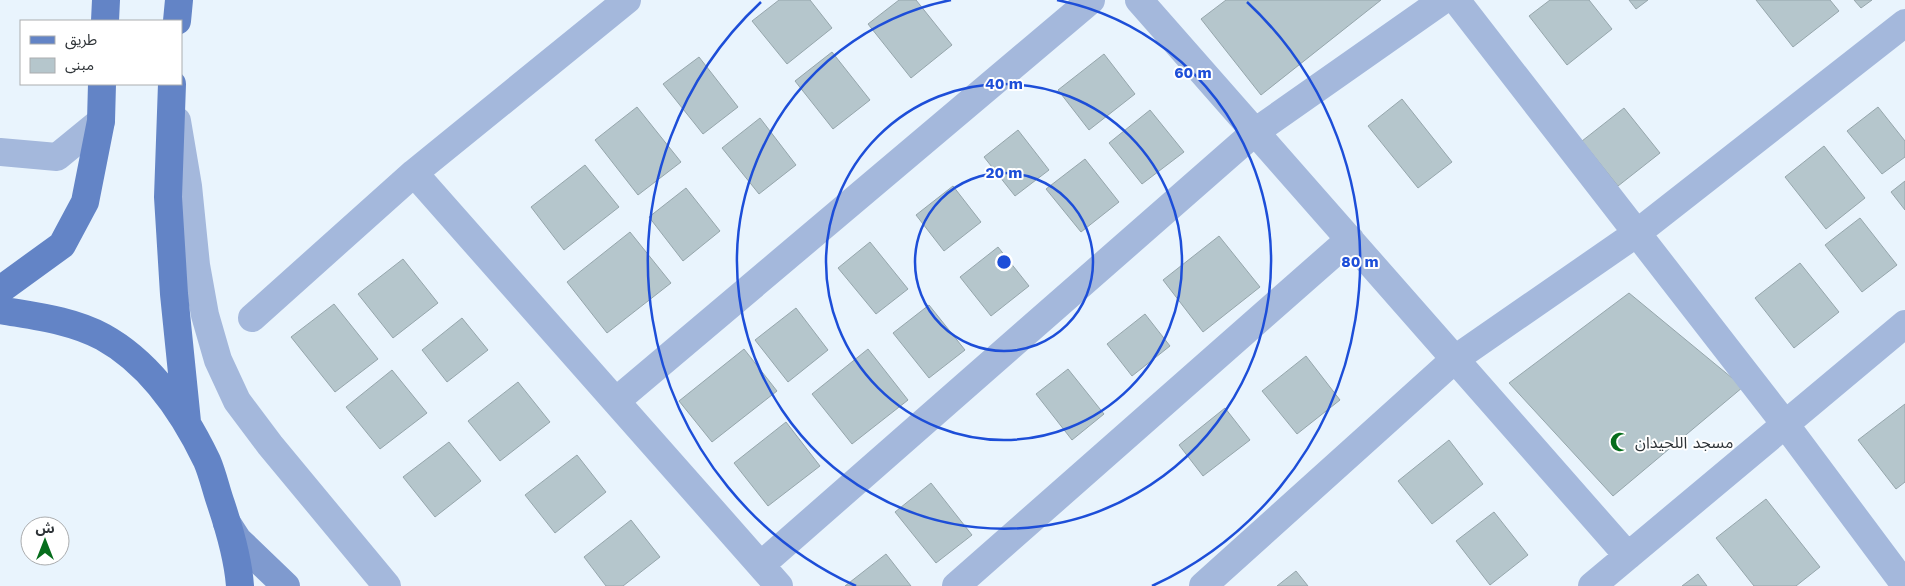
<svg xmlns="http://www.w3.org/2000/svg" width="1905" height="586" font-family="'Work Sans','Noto Sans Arabic',sans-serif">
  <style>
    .building { fill: #b5c6cc; stroke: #96a6ac }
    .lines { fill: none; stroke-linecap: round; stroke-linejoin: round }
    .street { stroke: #a4b8dc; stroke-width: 28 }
    .secondary { stroke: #7f9acf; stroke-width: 28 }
    .primary { stroke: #6384c6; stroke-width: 28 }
    .ring { fill: none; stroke: #1d4ed8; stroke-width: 2.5 }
    .labels { text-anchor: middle; stroke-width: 4; stroke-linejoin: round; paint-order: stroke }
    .poi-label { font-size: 16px; fill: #2e3337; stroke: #fff; text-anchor: start }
    .centre { fill: #1d4ed8; stroke: #fff; stroke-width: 2.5 }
    .ring-label { font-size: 15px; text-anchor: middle; font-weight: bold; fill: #1d4ed8; stroke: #fff; stroke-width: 4; stroke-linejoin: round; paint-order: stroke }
  </style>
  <rect width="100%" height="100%" fill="#e9f4fd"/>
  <path class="building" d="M779 0H810L832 28 787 64 752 21Z
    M899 0H916L952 45 911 78 868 24Z
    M1226 0H1381L1261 95 1201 19Z
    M1550 0H1589L1612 29 1567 65 1529 16Z
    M1629 0H1648L1636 9Z
    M1756 0H1830L1839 11 1793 47Z
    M1854 0H1872L1861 8Z
    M832 52 870 100 833 129 795 81Z
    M1104 54 1135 94 1089 130 1058 90Z
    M699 57 738 107 703 134 663 84Z
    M1402 99 1452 162 1418 188 1368 126Z
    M637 107 681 162 638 195 595 140Z
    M1878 107 1905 141V157L1882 174 1847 131Z
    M1624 108 1660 153 1618 186 1582 141Z
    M1150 110 1184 152 1142 184 1109 143Z
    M760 118 796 165 759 194 722 148Z
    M1018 130 1049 170 1015 196 984 157Z
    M1824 146 1865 198 1826 229 1785 177Z
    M1085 159 1119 202 1081 232 1046 189Z
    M585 165 619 207 564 250 531 207Z
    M1905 181V210L1891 192Z
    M953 186 981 222 944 251 916 215Z
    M686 188 720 231 683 261 649 217Z
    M1860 218 1897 265 1862 292 1825 245Z
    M630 232 671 283 607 333 567 282Z
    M1219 236 1260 287 1203 332 1163 280Z
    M870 242 908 289 876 314 838 268Z
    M998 247 1029 286 991 316 960 277Z
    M403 259 438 303 393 338 358 294Z
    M1800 263 1839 312 1794 348 1755 298Z
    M1629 293 1743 387 1613 496 1509 383Z
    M334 304 378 359 335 392 291 337Z
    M929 305 965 350 929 378 893 333Z
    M796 308 828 350 788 382 755 340Z
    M1145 314 1170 346 1132 376 1107 344Z
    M462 318 488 350 447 382 422 350Z
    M744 349 777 391 712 442 679 401Z
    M868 349 908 400 852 444 812 394Z
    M1306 356 1340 400 1297 434 1262 391Z
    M1068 369 1104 414 1072 440 1036 394Z
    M392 370 427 413 380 449 346 407Z
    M518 382 550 422 500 461 468 421Z
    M1905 404V482L1896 489 1858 440Z
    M1225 408 1250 440 1203 476 1179 445Z
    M786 422 820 466 768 506 734 463Z
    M1449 440 1483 484 1432 524 1398 481Z
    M449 442 481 481 435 517 403 477Z
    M577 455 606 492 555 533 525 495Z
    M931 483 972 535 936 563 895 512Z
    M1766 499 1820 567 1796 586H1754L1716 538Z
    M1494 512 1528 555 1490 585 1456 541Z
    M631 520 660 557 623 586H606L584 557Z
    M886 554 911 586H845Z
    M1296 571 1308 586H1277Z
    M1698 574 1707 586H1682Z"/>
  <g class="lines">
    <path class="street" d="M1139 0 1628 556
      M1456 0 1785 424 1905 585
      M177 121 188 186 196 265 205 315 218 360 237 401 270 445 387 586
      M0 152 57 157 101 121
      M414 173 779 586
      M252 318 414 173 627 0
      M616 401 1091 0
      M761 565 1255 132 1443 0
      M956 586 1350 239
      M1203 586 1455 359 1637 233 1905 23
      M1592 586 1905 324"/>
    <path class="secondary" d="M227 523 238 540 286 586"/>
    <path class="primary" d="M105 21 106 0
      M177 21 179 0
      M172 84 168 197 174 294 187 422
      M0 290 62 245 85 202 101 121 102 84
      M0 310C34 316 72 320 103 337 150 363 184 413 207 461 213 475 216 490 221 504 230 531 238 558 240 586"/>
  </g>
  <g class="ring">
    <circle cx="1004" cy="262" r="89"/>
    <circle cx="1004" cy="262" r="178"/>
    <path d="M1057 0A267 267 0 1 1 951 0"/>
    <path d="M856 586A356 356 0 0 1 761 2M1247 2A356 356 0 0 1 1152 586"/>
  </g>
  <defs>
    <symbol id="mosque-bare" viewBox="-9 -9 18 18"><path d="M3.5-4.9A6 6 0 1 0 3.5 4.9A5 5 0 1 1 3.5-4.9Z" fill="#066d1c" stroke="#fff" stroke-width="2.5" paint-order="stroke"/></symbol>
  </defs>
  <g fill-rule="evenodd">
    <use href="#mosque-bare" x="1606" y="428" width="28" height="28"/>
  </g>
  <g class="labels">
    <g class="poi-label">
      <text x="1635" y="448">مسجد اللحيدان</text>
    </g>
  </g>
  <circle cx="1004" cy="262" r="8" class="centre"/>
  <g class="ring-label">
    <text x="1193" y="78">60 m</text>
    <text x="1004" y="89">40 m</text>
    <text x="1004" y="178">20 m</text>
    <text x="1360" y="267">80 m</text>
  </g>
  <rect x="20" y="20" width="162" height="65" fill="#ffffff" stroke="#abadaf"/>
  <rect x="30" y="36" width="25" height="8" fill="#6384c6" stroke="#abadaf"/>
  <text x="65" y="45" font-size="15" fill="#2e3337">طريق</text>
  <rect x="30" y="58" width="25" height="15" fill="#b5c6cc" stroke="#abadaf"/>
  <text x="65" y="70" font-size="15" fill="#2e3337">مبنى</text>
  <g transform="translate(45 541)"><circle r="24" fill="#ffffff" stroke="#abadaf"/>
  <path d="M0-4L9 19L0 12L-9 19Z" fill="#066d1c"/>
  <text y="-8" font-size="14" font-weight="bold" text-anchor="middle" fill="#2e3337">ش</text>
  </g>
</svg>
